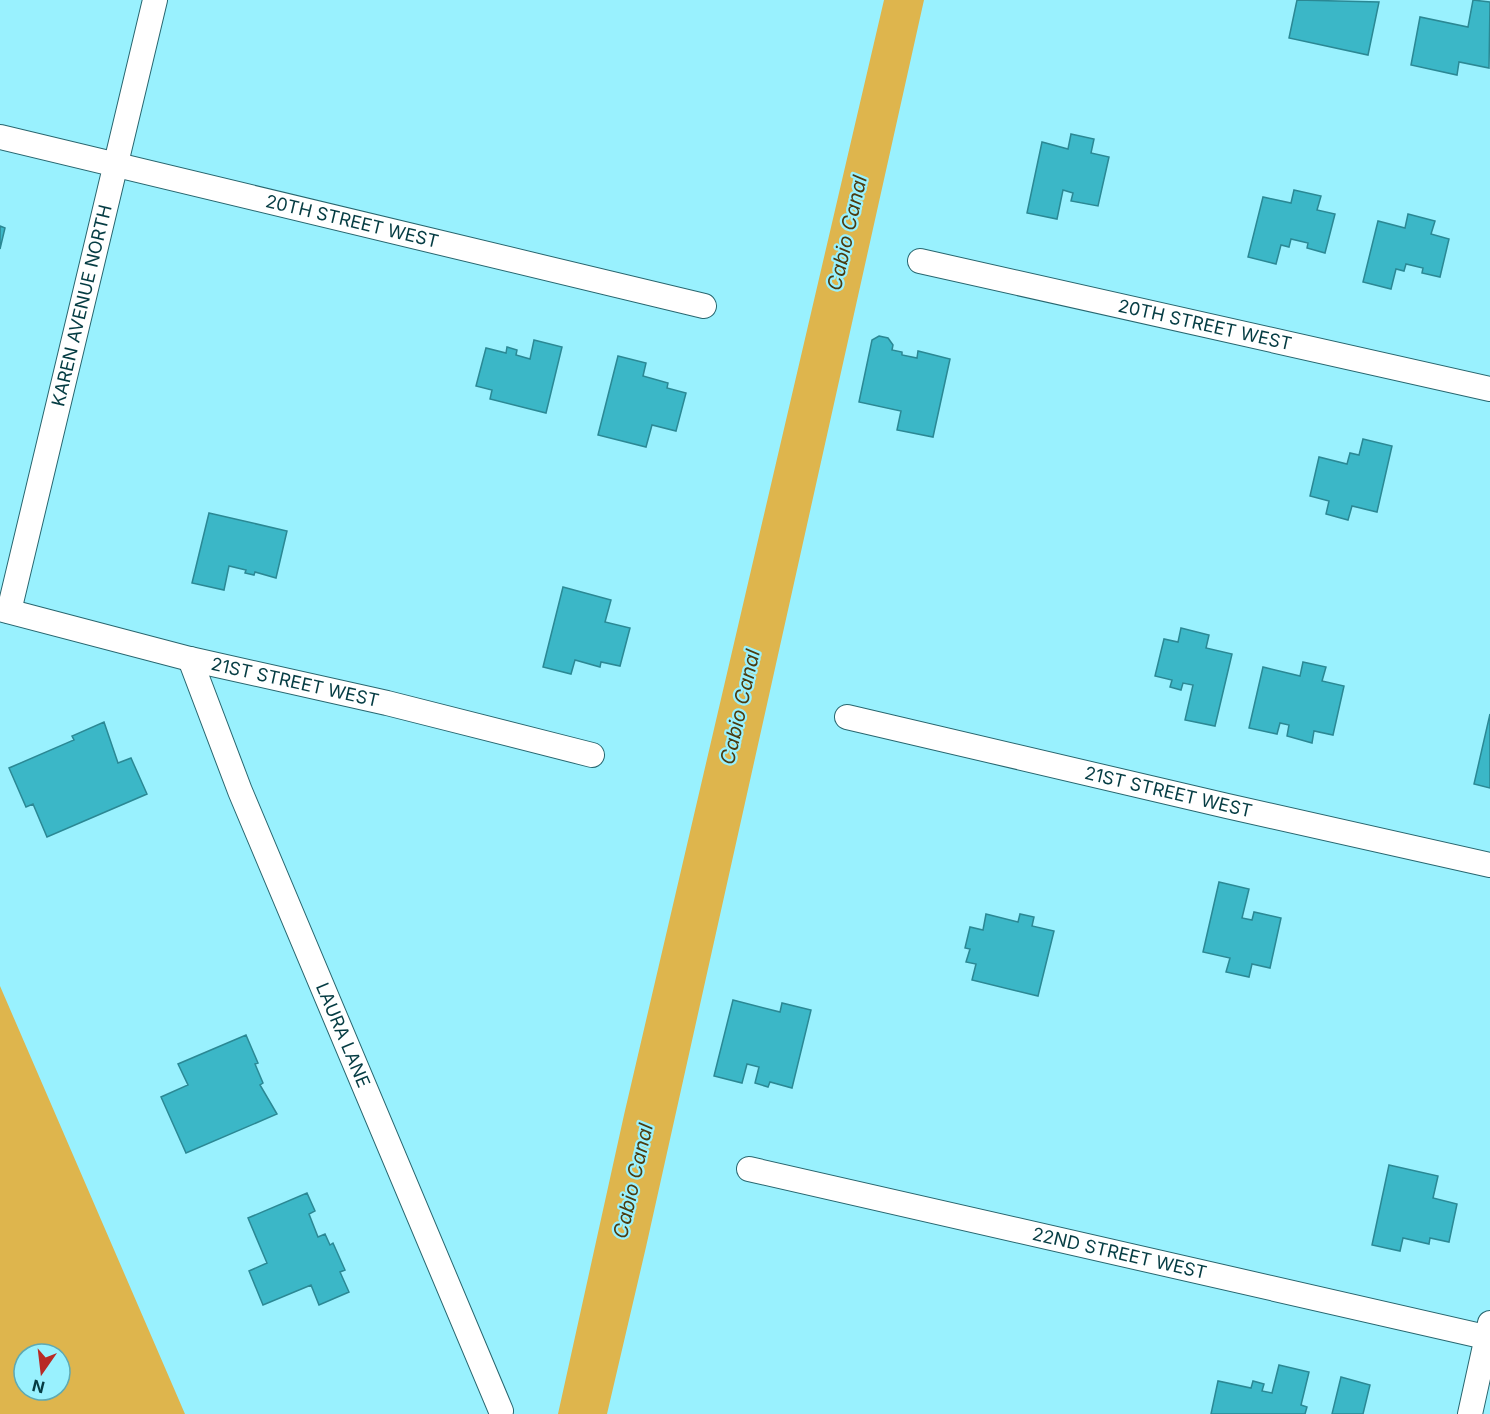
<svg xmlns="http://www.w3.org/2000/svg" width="1490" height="1414" font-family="Inter,sans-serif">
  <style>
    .water { fill: #deb54d; fill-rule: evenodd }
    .building { fill: #3bb7c7; stroke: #2b8894; stroke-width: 1.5 }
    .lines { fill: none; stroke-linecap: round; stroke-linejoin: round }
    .minor-casing { stroke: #28666f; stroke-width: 26 }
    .minor { stroke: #fff; stroke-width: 24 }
    .labels { text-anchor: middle; stroke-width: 4.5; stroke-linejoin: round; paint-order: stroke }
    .street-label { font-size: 18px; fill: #053c43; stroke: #99f1fe }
    .water-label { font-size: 20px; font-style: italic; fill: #4c3b0f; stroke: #99f1fe }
  </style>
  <rect width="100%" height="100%" fill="#99f1fe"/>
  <path class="water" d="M884 0H924L646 1247 607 1414H558L624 1115Z
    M0 986 185 1414H0ZM24 1354H60V1390H24Z"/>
  <path class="building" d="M1297 0 1379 2 1368 55 1289 38Z
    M1473 0 1490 2 1489 68 1459 62 1457 75 1411 65 1420 17 1468 27Z
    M1071 134 1094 139 1091 153 1109 157 1098 206 1071 201 1073 193 1063 190 1057 219 1027 213 1042 142 1068 149Z
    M1294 190 1321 196 1317 210 1335 214 1325 253 1307 248 1308 243 1291 239 1289 247 1281 245 1276 264 1248 257 1263 197 1291 203Z
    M1408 214 1435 221 1431 234 1449 239 1440 277 1422 273 1423 268 1406 264 1404 271 1396 269 1391 289 1363 282 1378 221 1405 228Z
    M0 226 5 228 0 249Z
    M879 336 888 338 893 345 892 350 902 352V355L917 358 918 351 950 359 933 437 897 430 901 411 859 402 872 340Z
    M534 340 562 347 546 413 490 399 492 390 476 386 486 348 506 353 507 347 517 350 516 355 530 359Z
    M618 356 646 363 643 376 668 383 667 388 686 393 676 431 652 425 646 447 598 435Z
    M1363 439 1392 446 1377 512 1352 506 1348 520 1326 514 1329 501 1310 496 1319 457 1347 464 1350 453 1359 455Z
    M209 513 287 531 276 578 255 572 254 575 245 573 246 570 229 566 224 590 192 583Z
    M563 587 611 600 605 622 630 628 620 666 601 662 600 667 575 660 571 674 543 667Z
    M1181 628 1209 635 1206 648 1232 654 1215 726 1185 720 1193 685 1183 683 1181 690 1170 687 1172 680 1155 676 1164 639 1178 642Z
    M1303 662 1326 667 1322 681 1344 686 1333 735 1314 731 1312 743 1287 736 1289 725 1280 723 1277 734 1249 728 1263 667 1300 676Z
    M1490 714V788L1474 784Z
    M104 722 118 763 131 758 147 794 47 837 33 804 26 807 9 768 74 740 72 736Z
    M1219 882 1249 889 1242 918 1252 920 1254 912 1281 918 1270 968 1252 964 1249 977 1226 972 1230 958 1203 952Z
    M986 914 1018 922 1020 914 1034 917 1032 926 1054 931 1038 996 972 980 976 964 966 962 970 949 965 948 970 927 983 930Z
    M733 1000 780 1012 782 1003 811 1010 792 1088 770 1082 768 1087 755 1083 759 1067 747 1064 742 1083 714 1076Z
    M246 1035 258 1063 255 1064 263 1083 260 1085 277 1114 186 1153 161 1097 188 1085 178 1064Z
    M1389 1165 1438 1176 1433 1198 1457 1204 1449 1242 1430 1238 1429 1244 1403 1238 1400 1251 1372 1245Z
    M307 1193 315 1211 309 1214 318 1237 325 1234 330 1245 333 1243 345 1270 340 1272 349 1292 319 1305 311 1285 263 1305 249 1271 267 1263 248 1218Z
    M1279 1365 1309 1372 1301 1405 1307 1407 1305 1414H1211L1218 1381 1251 1388 1253 1381 1264 1384 1262 1391 1272 1393Z
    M1341 1377 1370 1385 1363 1414H1332Z"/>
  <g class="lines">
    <defs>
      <g id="minor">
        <path id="s1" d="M0 137 704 306"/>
        <path id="s2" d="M920 261 1490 389"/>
        <path id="s3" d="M0 609 190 659 387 703 592 755"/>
        <path id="s4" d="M9 611 155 0"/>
        <path id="s5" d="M190 659 240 791 501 1411"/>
        <path id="s6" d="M847 717 1227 806 1490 865"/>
        <path id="s7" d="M749 1169 1490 1338"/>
        <path d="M1470 1414 1490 1323"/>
      </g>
    </defs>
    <use href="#minor" class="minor-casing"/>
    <use href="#minor" class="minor"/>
  </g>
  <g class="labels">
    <g class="street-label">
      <text dy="6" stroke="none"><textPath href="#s1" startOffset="362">20TH STREET WEST</textPath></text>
      <text dy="6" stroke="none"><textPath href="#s4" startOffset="314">KAREN AVENUE NORTH</textPath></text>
      <text dy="6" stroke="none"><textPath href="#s2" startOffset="292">20TH STREET WEST</textPath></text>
      <text dy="6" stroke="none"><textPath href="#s3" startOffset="304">21ST STREET WEST</textPath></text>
      <text dy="6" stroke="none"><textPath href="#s6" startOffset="330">21ST STREET WEST</textPath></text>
      <text dy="6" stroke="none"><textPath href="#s5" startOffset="406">LAURA LANE</textPath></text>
      <text dy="6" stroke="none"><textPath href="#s7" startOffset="380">22ND STREET WEST</textPath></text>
    </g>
    <g class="water-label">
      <text transform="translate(847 233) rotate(-77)" y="7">Cabio Canal</text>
      <text transform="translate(740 707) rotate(-77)" y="7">Cabio Canal</text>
      <text transform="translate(633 1181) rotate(-77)" y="7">Cabio Canal</text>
    </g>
  </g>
  <g transform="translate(42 1372) rotate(194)"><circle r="28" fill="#99f1fe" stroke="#5ea9b3" stroke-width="1.5"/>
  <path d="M0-4.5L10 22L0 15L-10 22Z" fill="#b82a25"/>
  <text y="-9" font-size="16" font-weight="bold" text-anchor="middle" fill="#053c43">N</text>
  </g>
</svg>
